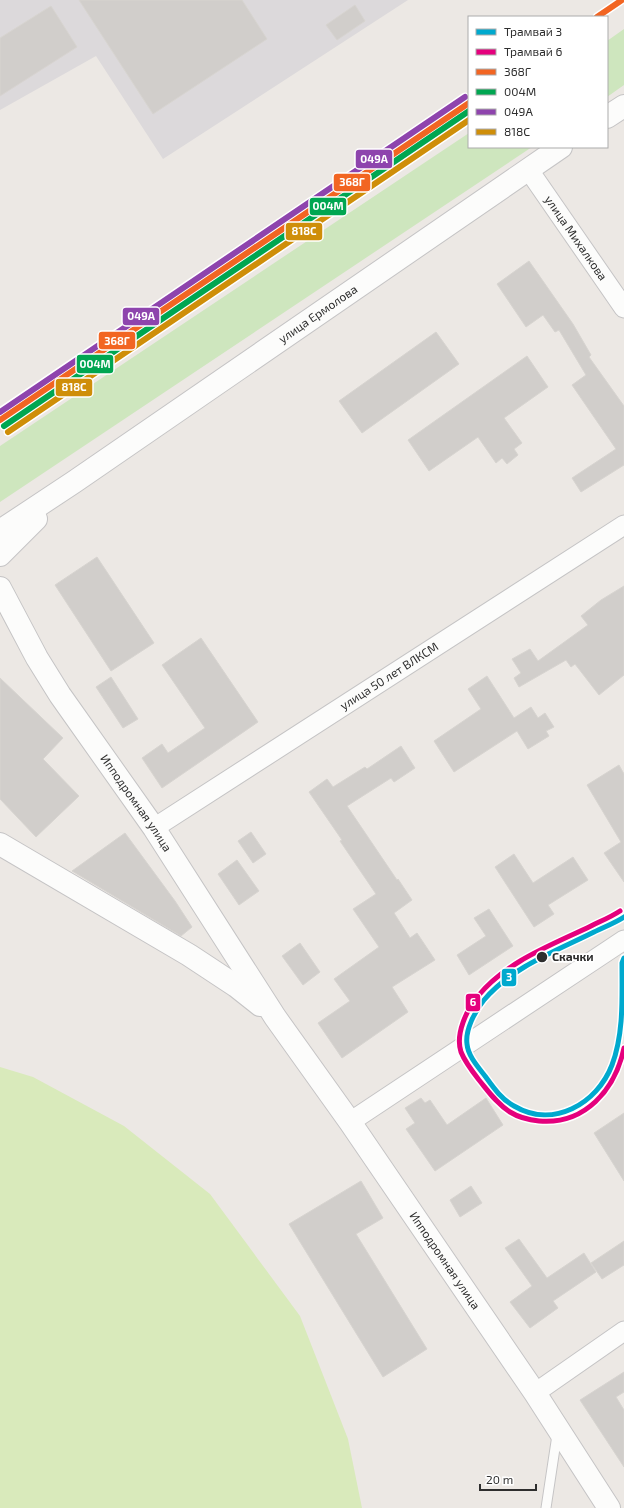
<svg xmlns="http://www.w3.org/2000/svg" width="624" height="1508" font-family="'Exo 2',sans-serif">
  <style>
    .industrial { fill: #dcd9db }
    .green { fill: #cee6be }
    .pitch { fill: #d9eabb }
    .building { fill: #d1cecb; stroke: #d7d4d0 }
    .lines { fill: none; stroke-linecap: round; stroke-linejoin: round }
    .lane-casing { stroke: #c5c4c5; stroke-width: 11 }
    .street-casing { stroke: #c5c4c5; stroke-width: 21 }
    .secondary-casing { stroke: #c5c4c5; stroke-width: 24 }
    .lane { stroke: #fcfcfb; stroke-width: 9 }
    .street { stroke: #fcfcfb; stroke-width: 19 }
    .secondary { stroke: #fcfcfb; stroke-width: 22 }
    .rail-1-casing { stroke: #fff; stroke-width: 9 }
    .rail-2-casing { stroke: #fff; stroke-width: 9 }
    .rail-3-casing { stroke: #fff; stroke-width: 9 }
    .rail-4-casing { stroke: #fff; stroke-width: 9 }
    .rail-1 { stroke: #f26522; stroke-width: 6 }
    .rail-2 { stroke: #00a651; stroke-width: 6 }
    .rail-3 { stroke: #8e44ad; stroke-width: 6 }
    .rail-4 { stroke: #cf8e09; stroke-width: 6 }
    .tram-1-casing { stroke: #fff; stroke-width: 8 }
    .tram-2-casing { stroke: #fff; stroke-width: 8 }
    .tram-1 { stroke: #00a9ce; stroke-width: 5 }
    .tram-2 { stroke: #e5007d; stroke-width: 5 }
    .stop-dot { fill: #2e2e2e; stroke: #fff; stroke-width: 1.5 }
    .labels { text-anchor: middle; stroke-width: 3.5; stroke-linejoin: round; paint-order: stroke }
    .street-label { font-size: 12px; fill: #2e2e2e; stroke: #fff }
    .stop-label { font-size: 12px; font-weight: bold; fill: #2e2e2e; stroke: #fff; text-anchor: start }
    .line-badge { stroke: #fff; stroke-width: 1.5 }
    .badge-label { font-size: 11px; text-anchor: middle; font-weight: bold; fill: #fff }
  </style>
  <rect width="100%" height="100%" fill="#ece8e4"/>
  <path class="industrial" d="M0 0H408L163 159 96 56 0 110Z"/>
  <path class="green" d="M624 29V85L607 97V41Z
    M469 133V147H532L0 502V446Z"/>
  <path class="pitch" d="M0 1067 33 1077 124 1126 210 1194 300 1316 348 1439 362 1508H0Z"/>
  <path class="building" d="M79 0H242L267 39 153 114Z
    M355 5 365 21 337 40 326 25Z
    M51 6 77 47 0 96V38Z
    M529 261 573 324 591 355 589 357 624 406V465L581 492 572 478 616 449 572 385 586 375 559 330 555 332 543 315 526 327 497 284Z
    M436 332 459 364 362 433 339 401Z
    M527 356 548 387 504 418 522 443 514 449 518 455 507 464 502 458 496 463 478 437 429 471 408 440Z
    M97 557 154 643 111 671 55 585Z
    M624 586V675L599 695 575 664 571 667 566 660 519 687 514 678 521 673 512 659 530 649 538 661 588 625 581 616 601 600Z
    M201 638 258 722 162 788 142 758 162 744 168 753 205 728 162 665Z
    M487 676 514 718 531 707 538 718 545 713 554 727 546 731 549 736 528 749 517 731 454 772 434 741 481 709 468 689Z
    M111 677 138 719 123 728 96 687Z
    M0 678 63 738 43 759 79 796 36 837 0 799Z
    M401 746 415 768 394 782 391 778 347 806 397 880 398 879 412 900 394 913 410 938 417 933 435 960 392 987 408 1012 342 1058 318 1023 350 1001 334 979 379 947 353 909 376 894 340 841 342 840 309 792 327 779 333 787 365 767 367 769Z
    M619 765 624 774V882L604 853 621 842 587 785Z
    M251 832 266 854 253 863 238 841Z
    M125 833 175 901 192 927 181 936 72 871Z
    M514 854 533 883 573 857 588 880 548 905 554 914 534 927 495 867Z
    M237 860 259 891 239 905 218 874Z
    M489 909 513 946 469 975 457 955 486 936 474 918Z
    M300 943 320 972 303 985 282 956Z
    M421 1098 425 1103 430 1100 447 1125 486 1098 503 1125 435 1171 406 1129 415 1123 405 1108Z
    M624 1113V1181L594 1133Z
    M361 1181 383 1218 356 1234 427 1349 383 1377 289 1224Z
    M471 1186 482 1203 460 1217 450 1200Z
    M519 1239 547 1278 584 1253 596 1272 553 1301 558 1308 530 1328 510 1302 532 1286 505 1248Z
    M624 1241V1265L602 1279 591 1263Z
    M624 1372V1392L616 1397 624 1410V1467L580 1400Z"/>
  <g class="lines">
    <defs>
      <path id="lane" d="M546 1508 557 1435"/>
      <g id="street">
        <path id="s1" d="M528 169 624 308"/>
        <path id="s2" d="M154 828 624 525"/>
        <path d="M350 1122 624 940"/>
        <path d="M535 1393 624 1331"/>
      </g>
      <g id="secondary">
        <path d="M607 117 624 106"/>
        <path id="s3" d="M0 531 74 482 561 147"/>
        <path d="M0 555 36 519"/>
        <path id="s4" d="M0 588 37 658 60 695 154 828 275 1017 350 1122 535 1393 609 1508"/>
        <path d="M0 844 189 955 236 986 260 1005"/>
      </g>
    </defs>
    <use href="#lane" class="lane-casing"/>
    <use href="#street" class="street-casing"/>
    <use href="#secondary" class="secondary-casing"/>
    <use href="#lane" class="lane"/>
    <use href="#street" class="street"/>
    <use href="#secondary" class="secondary"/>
    <defs>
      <path id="rail-1" d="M597 17 622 0
        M0 420 469 103"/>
      <path id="rail-2" d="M4 426 469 111"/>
      <path id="rail-3" d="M0 412 465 97"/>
      <path id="rail-4" d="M8 432 469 120"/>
    </defs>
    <use href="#rail-1" class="rail-1-casing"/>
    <use href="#rail-2" class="rail-2-casing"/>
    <use href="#rail-3" class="rail-3-casing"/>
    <use href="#rail-4" class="rail-4-casing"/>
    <use href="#rail-1" class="rail-1"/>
    <use href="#rail-2" class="rail-2"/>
    <use href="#rail-3" class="rail-3"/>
    <use href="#rail-4" class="rail-4"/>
    <defs>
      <path id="tram-1" d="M624 917C615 923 604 927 594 932 556 951 512 967 484 1000 475 1011 465 1030 467 1044 468 1056 478 1067 485 1076 493 1087 501 1099 514 1106 553 1129 597 1104 612 1065 624 1033 622 997 622 963L624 958"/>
      <path id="tram-2" d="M620 911C611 917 601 921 591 926 552 945 507 961 478 996 467 1009 455 1034 461 1052 465 1062 472 1071 479 1080 488 1091 497 1104 510 1112 518 1117 529 1120 539 1121 585 1125 615 1090 624 1048"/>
    </defs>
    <use href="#tram-1" class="tram-1-casing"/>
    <use href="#tram-2" class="tram-2-casing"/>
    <use href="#tram-1" class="tram-1"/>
    <use href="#tram-2" class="tram-2"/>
  </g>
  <circle class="stop-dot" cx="542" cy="957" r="6"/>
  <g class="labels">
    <g class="street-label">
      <text dy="4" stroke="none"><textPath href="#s1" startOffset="84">улица Михалкова</textPath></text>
      <text dy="4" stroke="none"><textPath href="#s3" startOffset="385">улица Ермолова</textPath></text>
      <text dy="4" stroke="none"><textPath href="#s2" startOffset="280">улица 50 лет ВЛКСМ</textPath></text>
      <text dy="4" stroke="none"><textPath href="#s4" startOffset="255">Ипподромная улица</textPath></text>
      <text dy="4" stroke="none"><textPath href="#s4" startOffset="807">Ипподромная улица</textPath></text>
    </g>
    <g class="stop-label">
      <text x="552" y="961">Скачки</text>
    </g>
  </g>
  <g class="line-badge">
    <rect x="355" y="149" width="38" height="20" rx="4" fill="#8e44ad"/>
    <rect x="333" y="173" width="38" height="19" rx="4" fill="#f26522"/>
    <rect x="309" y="197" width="38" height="19" rx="4" fill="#00a651"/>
    <rect x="285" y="222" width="38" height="19" rx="4" fill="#cf8e09"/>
    <rect x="122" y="307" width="38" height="19" rx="4" fill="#8e44ad"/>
    <rect x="98" y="331" width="38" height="19" rx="4" fill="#f26522"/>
    <rect x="76" y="354" width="38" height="20" rx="4" fill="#00a651"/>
    <rect x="55" y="378" width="38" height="19" rx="4" fill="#cf8e09"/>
    <rect x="501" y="968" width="16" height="19" rx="4" fill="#00a9ce"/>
    <rect x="465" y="993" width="16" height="19" rx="4" fill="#e5007d"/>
  </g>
  <g class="badge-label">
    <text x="374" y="163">049А</text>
    <text x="352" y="186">368Г</text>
    <text x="328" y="210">004М</text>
    <text x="304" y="235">818С</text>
    <text x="141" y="320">049А</text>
    <text x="117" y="345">368Г</text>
    <text x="95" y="368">004М</text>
    <text x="74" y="391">818С</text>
    <text x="509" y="981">3</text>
    <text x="473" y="1006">6</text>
  </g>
  <rect x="468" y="16" width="140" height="132" fill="#ffffff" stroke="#ababab"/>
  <rect x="476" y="29" width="20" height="6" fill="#00a9ce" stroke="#ababab"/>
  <text x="504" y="36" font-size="12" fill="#2e2e2e">Трамвай 3</text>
  <rect x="476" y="49" width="20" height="6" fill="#e5007d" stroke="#ababab"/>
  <text x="504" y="56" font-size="12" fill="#2e2e2e">Трамвай 6</text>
  <rect x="476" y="69" width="20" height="6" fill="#f26522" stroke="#ababab"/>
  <text x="504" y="76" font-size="12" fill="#2e2e2e">368Г</text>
  <rect x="476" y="89" width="20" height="6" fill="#00a651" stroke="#ababab"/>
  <text x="504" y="96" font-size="12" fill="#2e2e2e">004М</text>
  <rect x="476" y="109" width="20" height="6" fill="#8e44ad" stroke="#ababab"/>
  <text x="504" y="116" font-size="12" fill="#2e2e2e">049А</text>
  <rect x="476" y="129" width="20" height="6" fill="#cf8e09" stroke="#ababab"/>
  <text x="504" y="136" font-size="12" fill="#2e2e2e">818С</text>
  <path d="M480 1484v6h56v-6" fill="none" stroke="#2e2e2e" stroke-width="2"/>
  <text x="486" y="1484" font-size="12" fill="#2e2e2e" stroke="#ffffff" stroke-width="3" paint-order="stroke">20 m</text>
</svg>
